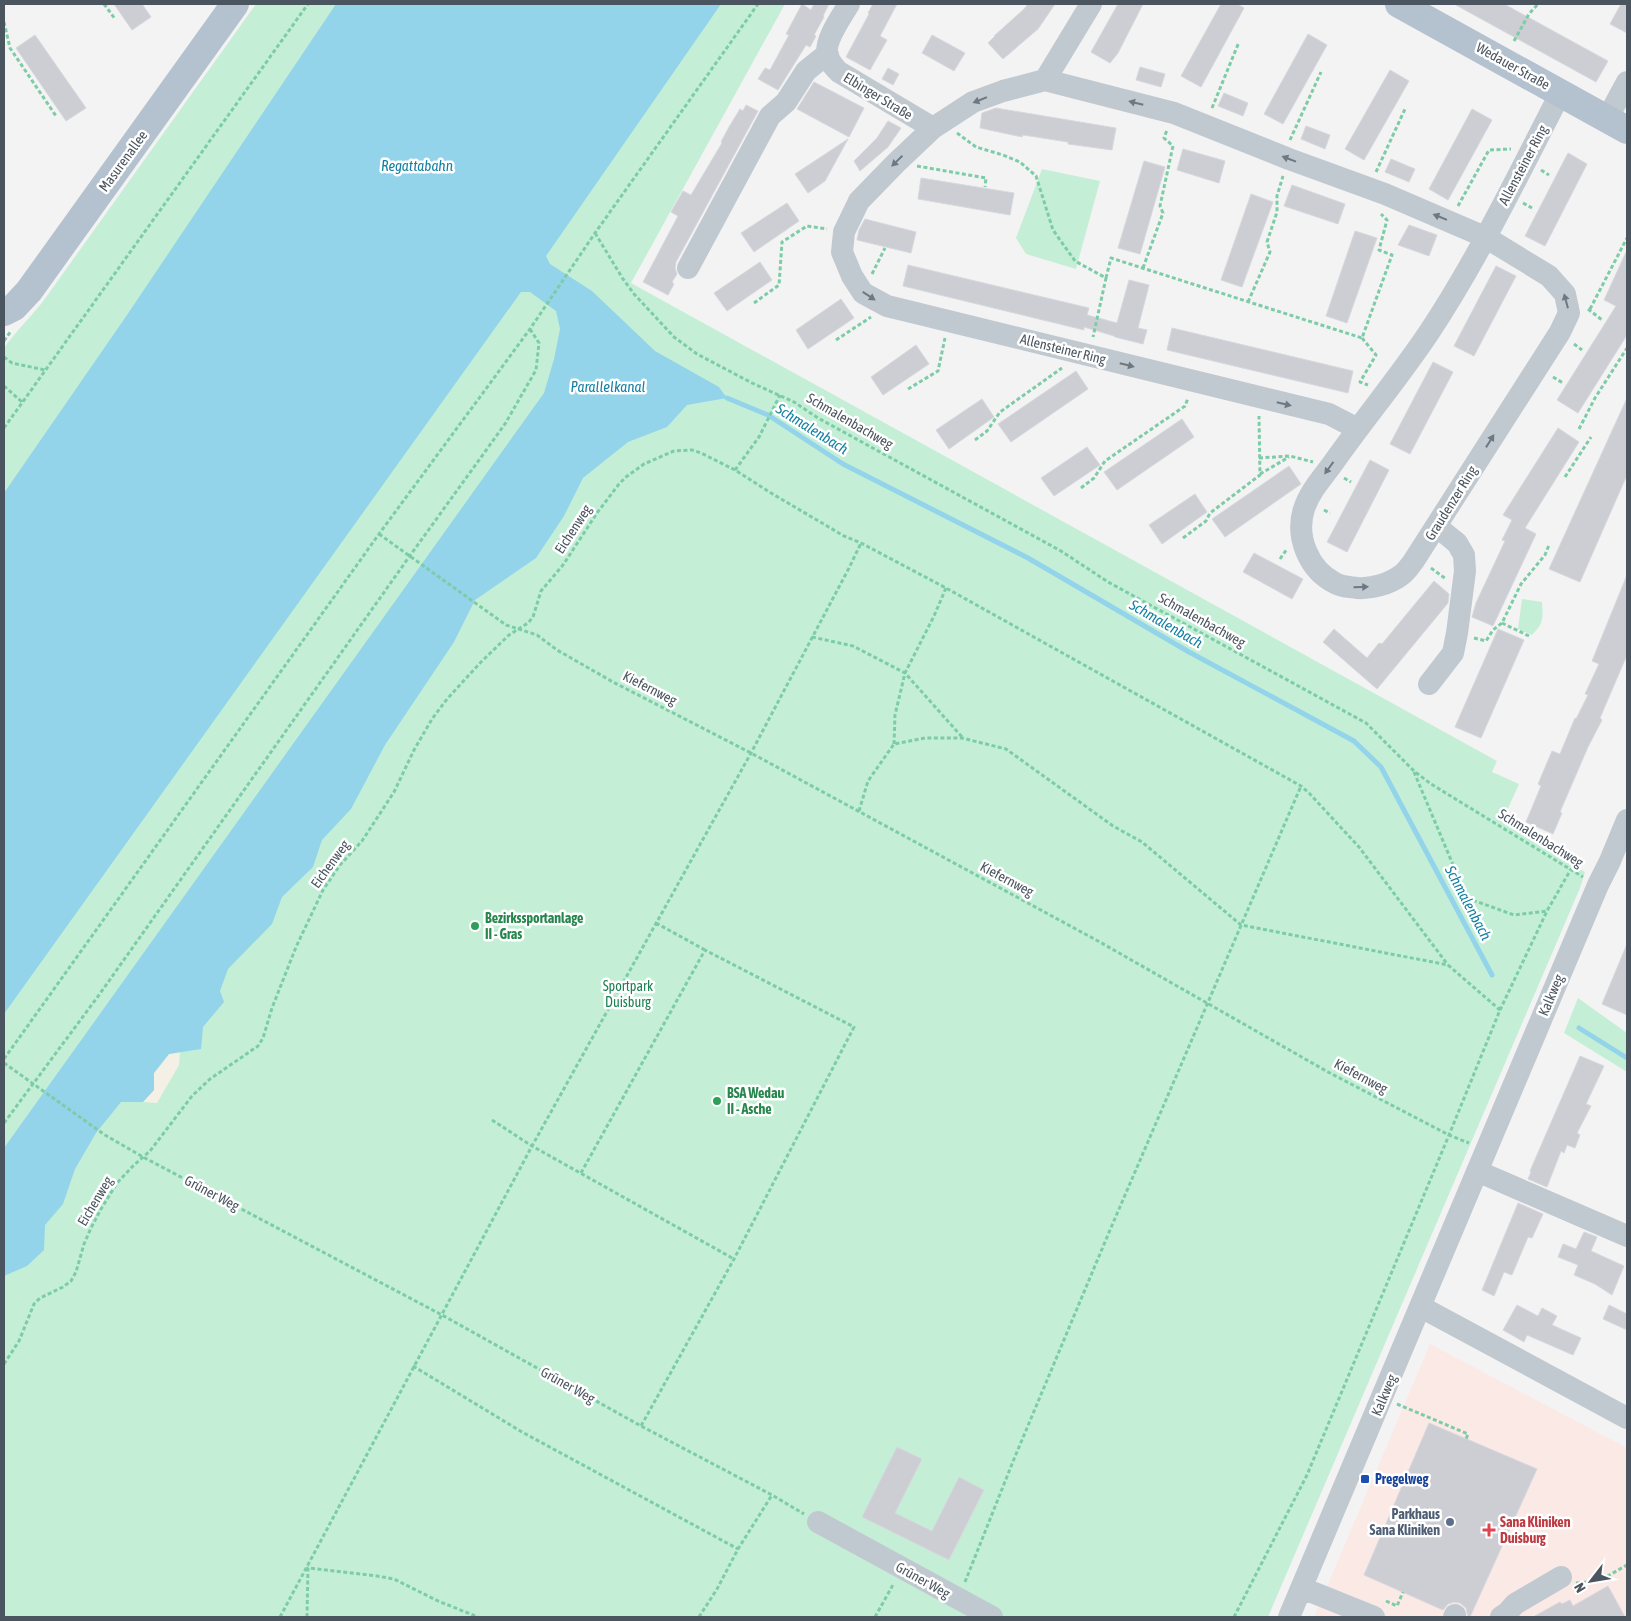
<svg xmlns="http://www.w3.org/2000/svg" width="1631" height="1621" font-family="'Asap Condensed',sans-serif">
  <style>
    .medical { fill: #fbe9e6 }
    .green { fill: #c4efd6 }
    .sand { fill: #f4f0e5 }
    .water { fill: #93d4ea }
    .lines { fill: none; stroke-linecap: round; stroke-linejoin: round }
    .stream { stroke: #93d4ea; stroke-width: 5 }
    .building { fill: #cdced4; stroke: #d7d8dd }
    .path { stroke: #7dcca8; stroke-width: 3; stroke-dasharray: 4 2.5; stroke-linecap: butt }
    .minor { stroke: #c1c9d0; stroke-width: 22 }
    .major { stroke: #b4c1cf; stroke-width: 28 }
    .oneway { fill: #6e7881 }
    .leisure-dot { fill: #2e9e5b; stroke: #fff; stroke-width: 2 }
    .transit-dot { fill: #1a4fb4; stroke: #fff; stroke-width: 2 }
    .service-dot { fill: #5c6f8a; stroke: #fff; stroke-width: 2 }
    .health-dot { fill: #e0444e; stroke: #fff; stroke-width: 2 }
    .labels { text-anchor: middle; stroke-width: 5; stroke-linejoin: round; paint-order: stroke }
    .street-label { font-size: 14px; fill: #4b555f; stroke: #fff }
    .leisure-label { font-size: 14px; font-weight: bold; fill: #27864d; stroke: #fff; text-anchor: start }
    .park-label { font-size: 14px; fill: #1c8052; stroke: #fff }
    .transit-label { font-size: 14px; font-weight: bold; fill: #164399; stroke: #fff; text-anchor: start }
    .service-label { font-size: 14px; font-weight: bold; fill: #4e5e75; stroke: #fff; text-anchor: end }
    .health-label { font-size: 14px; font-weight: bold; fill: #be3a42; stroke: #fff; text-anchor: start }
    .water-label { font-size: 15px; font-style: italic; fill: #127fa3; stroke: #fff }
  </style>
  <rect width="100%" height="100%" fill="#f4f3f3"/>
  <path class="medical" d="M1430 1344 1627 1448V1617H1314Z"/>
  <path class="green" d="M256 4H785L631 283 1497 761 1492 772 1519 784 1502 822 1585 872 1580 888 1268 1617H4V348C16 331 31 317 44 300Z
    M1042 169 1100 181 1076 269 1026 254 1016 238Z
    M1522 599 1542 602C1543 619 1544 623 1532 635L1518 629Z
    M1578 998 1627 1033V1072L1564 1033Z"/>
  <path class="sand" d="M180 1052 179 1065 157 1103 143 1102 154 1090V1073L169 1054Z"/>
  <path class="water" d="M336 4H721L546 256 550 264 592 291 655 351 719 387 727 398 687 405 667 427 628 442 583 478 564 516 536 558 475 600 454 642 385 745 351 809 322 840 313 867 282 897 272 924 228 969 220 991 224 1002 203 1027 201 1049 169 1054 154 1073V1090L143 1102H121L96 1133 75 1169 63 1204 45 1225 44 1250 27 1266 4 1276V1148L544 393 554 359 560 329 556 311 530 292H521L4 1014V493L127 315Z"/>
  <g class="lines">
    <path class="stream" d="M727 398 768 415 843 464 1028 558 1189 652 1354 741 1381 767 1492 975
      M1579 1028 1627 1058"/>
  </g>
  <path class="building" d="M114 4H142L151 17 132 30Z
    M802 4 811 10 814 4H829L823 16 824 17 814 35 816 36 810 47 806 45 778 90 758 79 765 68 770 70 789 35 786 34Z
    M873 4H897L880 36 887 40 870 70 846 57 869 14 868 13Z
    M1028 4H1055L1038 29 1003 59 988 43 995 36H994L1024 9Z
    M1118 4H1143L1118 53 1110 63 1091 52Z
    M1221 4H1237L1244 8 1201 87 1181 76Z
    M1454 4H1504L1608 61 1596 82Z
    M1621 4H1627V33L1610 24Z
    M1308 34 1327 45 1283 124 1264 114Z
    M35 35 86 108 66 121 16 48Z
    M932 35 965 53 954 71 922 53Z
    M1140 67 1165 74 1161 87 1136 80Z
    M888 68 899 74 893 85 882 79Z
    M1390 70 1409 81 1364 160 1345 149Z
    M814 82 864 108 849 137 797 109Z
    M1224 93 1248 103 1243 116 1218 106Z
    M746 105 758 111 676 262 675 268 677 274 672 282 674 284 668 295 643 282 678 216 671 212 683 191 691 195 722 143 721 142 729 127 740 109 743 111Z
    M996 108 1116 128 1112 150 1068 144V142L1023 135 1022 137 980 128 982 113Z
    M1472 109 1492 120 1448 200 1429 189Z
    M888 121 901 128 888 147 860 171 854 161 877 138Z
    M1306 126 1330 135 1325 149 1301 139Z
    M848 139 825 181 808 193 795 174Z
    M1183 149 1225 161 1219 183 1177 170Z
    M1568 153 1587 164 1545 246 1525 236Z
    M1391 159 1415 169 1409 182 1385 172Z
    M1144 161 1165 167 1140 254 1118 248Z
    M921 178 1014 193 1010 215 918 199Z
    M1292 185 1345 204 1338 224 1284 206Z
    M1251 194 1273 202 1242 287 1221 280Z
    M787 203 799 221 754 252 741 233Z
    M865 219 916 232 911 253 857 240 859 230Z
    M1409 225 1437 235 1429 256 1398 245Z
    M1355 231 1377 238 1347 323 1326 316Z
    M1627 250V335L1578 413 1557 400 1616 306 1604 300Z
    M760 262 772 280 727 311 714 293Z
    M908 265 1089 308 1087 315 1117 323 1129 280 1149 285 1138 328 1147 330 1143 344 1115 337 1114 336 1084 327V330L903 286Z
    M1496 266 1516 276 1474 356 1454 346Z
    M841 299 854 318 808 349 796 330Z
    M1172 328 1353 371 1348 393 1167 350Z
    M916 345 929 364 883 395 871 377Z
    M1433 362 1453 372 1410 454 1390 444Z
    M1076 371 1088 389 1011 442 998 424Z
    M1627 398V475L1580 582 1549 569Z
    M982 399 994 417 949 449 936 430Z
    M1182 419 1194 437 1117 490 1104 472Z
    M1558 428 1579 442 1525 528 1536 534 1493 626 1472 617 1476 603 1505 541 1502 540 1512 520 1503 515Z
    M1087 447 1100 465 1054 496 1041 478Z
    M1370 460 1389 470 1347 552 1327 542Z
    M1289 466 1301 484 1225 537 1212 519Z
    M1195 494 1207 512 1162 544 1149 525Z
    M1254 553 1303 579 1292 599 1243 572Z
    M1627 575V655L1600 718 1602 720 1588 747 1560 812 1562 813 1553 834 1526 822 1541 786 1538 784 1552 751 1560 754 1575 718 1576 719 1588 695 1585 694 1599 664 1592 661Z
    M1434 581 1449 594 1448 603 1377 689 1323 642 1334 629 1367 658 1379 643 1382 644Z
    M1498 629 1524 640 1481 738 1455 727Z
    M1627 944V1015L1602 1004Z
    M1580 1056 1604 1066 1586 1104 1591 1106 1577 1133 1580 1135 1575 1148 1567 1145 1564 1153 1561 1151 1547 1187 1528 1179 1531 1172 1530 1171Z
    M1518 1203 1543 1214 1532 1238 1528 1237 1512 1275 1504 1272 1494 1296 1482 1290Z
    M1584 1232 1597 1237 1591 1251 1624 1266 1612 1295 1595 1284 1574 1275 1578 1265 1558 1257 1563 1244 1576 1249Z
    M1517 1305 1538 1316 1542 1308 1557 1316 1552 1325 1581 1338 1573 1355 1527 1335 1524 1342 1503 1330Z
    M1609 1305 1627 1314V1330L1603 1319Z
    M1429 1423 1537 1469 1470 1617H1468L1466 1608 1460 1603 1454 1602 1448 1604 1443 1610 1364 1575Z
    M897 1447 922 1459 895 1513 932 1531 959 1477 984 1490 949 1560 862 1517Z
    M1608 1586 1625 1617H1533L1560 1602 1562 1604 1570 1600 1573 1606Z"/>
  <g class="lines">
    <path class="path" d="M104 4 115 19
      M4 22 10 48 56 116
      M1514 41 1529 14 1538 4
      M1212 108 1239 42
      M957 133 976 147 1003 155 1020 162 1036 176 1053 230 1075 261 1106 278 1093 337
      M1290 140 1321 72
      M917 166 986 178 985 187
      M1541 170 1549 175
      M1376 172 1405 109
      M1523 203 1532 208
      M1458 206 1489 150 1511 149
      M595 233 623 279 634 294 674 337 697 354 752 383 794 402 818 418 1061 551 1108 582 1366 723 1414 771 1431 784 1583 877
      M1143 268 1163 213 1160 206 1173 146 1164 138 1167 130
      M872 274 885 248
      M1106 278 1111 258 1362 338 1392 255 1379 250 1387 220 1381 214
      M1248 302 1270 252 1267 242 1277 212V196L1283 176
      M754 303 779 285 782 242 807 226 827 229
      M1588 309 1602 320
      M1590 309 1627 238
      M1362 338 1376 355 1360 382 1368 385
      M836 340 871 317
      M4 341 11 331
      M1574 344 1582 350
      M4 357 12 363 45 370
      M1553 377 1563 383
      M4 386 22 402
      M908 389 938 371 945 338
      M4 428 308 4
      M1579 429 1595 398 1627 348
      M975 440 987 431 1000 412 1062 368
      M1259 458 1290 456 1313 462
      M735 470 759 437 780 395
      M1260 474 1289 457
      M1565 477 1591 437
      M1344 478 1351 482
      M1081 488 1094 478 1105 461 1185 406 1188 398
      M1324 510 1330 513
      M379 534 506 625 537 635 557 650 613 682 751 753 1098 941 1328 1072 1449 1135 1469 1143
      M1183 538 1206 521 1210 513 1260 475 1259 416
      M1280 559 1287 549
      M1431 568 1446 579
      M1502 623 1529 636
      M812 637 853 646 905 673 962 737
      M1474 638 1486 641 1493 630 1502 623 1521 584 1545 555 1549 545
      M894 744 895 715 905 673 934 616 946 588
      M1414 772 1467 898 1514 915 1547 911
      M859 811 868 781 894 744 925 738H962L1006 749 1113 826 1142 842 1241 925 1448 965 1500 1010
      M656 923 705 950
      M4 1059 379 534 530 329 595 233 758 4
      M4 1063 105 1135 143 1157 442 1315 641 1426 772 1495 804 1514
      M492 1120 532 1146 734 1259
      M4 1123 99 995 409 557 505 424 536 370 539 343 530 329
      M581 1173 705 950 854 1027 734 1259 641 1426
      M4 1364 19 1341 34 1304 40 1298 63 1287 71 1281 76 1272 84 1244 91 1228 101 1209 117 1183 134 1165 150 1151 192 1096 210 1079 258 1046 263 1038 272 1008 296 947 323 890 340 865 362 841 394 792 414 750 432 719 447 699 481 662 509 635 528 623 533 617 541 591 563 565 597 513 619 484 626 477 644 464 674 451 692 450 701 453 735 470 771 493 844 536 861 543 946 588 1301 786 1309 793 1359 847 1448 965
      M413 1366 522 1432 738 1549
      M1397 1404 1468 1434 1466 1439
      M965 1582 1014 1459 1110 1230 1301 786
      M1576 1583 1599 1581 1627 1565
      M1386 1601 1397 1606 1403 1592
      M280 1617 532 1146 751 753 849 568 861 543
      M307 1617 308 1568 377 1576 394 1579 438 1601 478 1617
      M699 1617 717 1589 738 1549 772 1495
      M875 1617 894 1583
      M1234 1617 1307 1475 1449 1135 1500 1010 1547 911 1571 869"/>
    <path class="minor" d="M849 4C842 16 823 42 828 55 829 62 834 67 839 72L933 128
      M1045 80 1091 4
      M1607 119 1627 82
      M688 268 770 116 786 102 806 71 827 54
      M1358 429 1329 414 887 306 863 293 852 276 842 252 844 232 859 201 896 163 933 128 973 102 1003 91 1045 80 1174 113 1289 159 1385 194 1485 237 1549 276 1565 294 1569 313 1560 332 1413 562C1409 567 1405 573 1400 576 1389 584 1371 589 1357 588 1350 587 1341 587 1335 583 1309 570 1295 537 1304 509 1310 490 1325 475 1336 459 1366 417 1399 377 1428 334 1478 259 1519 173 1561 92
      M1429 684 1453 653 1457 633 1465 571 1464 555 1457 543 1436 526
      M1477 1171 1627 1236
      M1421 1307 1627 1418
      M818 1522 992 1617
      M1302 1588 1374 1617
      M1289 1617 1598 885 1610 861 1627 820
      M1454 1617 1455 1615
      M1501 1617 1507 1613 1515 1604 1561 1577"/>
    <path class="major" d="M1399 4 1627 130
      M4 312 14 307 29 291 235 4"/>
  </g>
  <defs><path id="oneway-solid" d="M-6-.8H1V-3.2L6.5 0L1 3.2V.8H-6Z" transform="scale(1.25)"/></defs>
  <g class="oneway">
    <use href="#oneway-solid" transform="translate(980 100) rotate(158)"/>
    <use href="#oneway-solid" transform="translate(1136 103) rotate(-166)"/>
    <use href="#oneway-solid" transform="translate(1289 159) rotate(-159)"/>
    <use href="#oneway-solid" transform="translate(897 161) rotate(136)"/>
    <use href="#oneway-solid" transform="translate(1440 217) rotate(-158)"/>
    <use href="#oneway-solid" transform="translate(869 296) rotate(33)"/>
    <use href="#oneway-solid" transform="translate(1566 301) rotate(-105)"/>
    <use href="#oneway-solid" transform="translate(1127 365) rotate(14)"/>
    <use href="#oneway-solid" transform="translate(1284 404) rotate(13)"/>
    <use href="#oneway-solid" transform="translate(1490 441) rotate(-58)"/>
    <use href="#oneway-solid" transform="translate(1329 468) rotate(126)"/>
    <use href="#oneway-solid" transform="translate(1361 587) rotate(-1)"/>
  </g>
  <g class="leisure-dot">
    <circle cx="475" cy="926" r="5"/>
    <circle cx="717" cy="1101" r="5"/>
  </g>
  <rect class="transit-dot" x="1360" y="1474" width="10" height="10" rx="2.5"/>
  <circle class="service-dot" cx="1450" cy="1522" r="5"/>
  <path class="health-dot" d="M1486.5 1522.5h5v5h5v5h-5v5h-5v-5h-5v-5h5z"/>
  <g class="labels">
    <g class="street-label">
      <text transform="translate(1513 66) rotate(29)" y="5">Wedauer Straße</text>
      <text transform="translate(878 96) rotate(31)" y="5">Elbinger Straße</text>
      <text transform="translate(123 161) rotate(-54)" y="5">Masurenallee</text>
      <text transform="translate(1523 165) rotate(-62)" y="5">Allensteiner Ring</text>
      <text transform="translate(1063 349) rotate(14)" y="5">Allensteiner Ring</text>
      <text transform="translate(850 421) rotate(30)" y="5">Schmalenbachweg</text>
      <text transform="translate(1451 503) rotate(-58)" y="5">Graudenzer Ring</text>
      <text transform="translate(573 529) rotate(-57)" y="5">Eichenweg</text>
      <text transform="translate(1202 620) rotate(29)" y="5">Schmalenbachweg</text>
      <text transform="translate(650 688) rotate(27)" y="5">Kiefernweg</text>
      <text transform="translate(1541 838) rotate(32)" y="5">Schmalenbachweg</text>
      <text transform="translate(330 864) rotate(-54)" y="5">Eichenweg</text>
      <text transform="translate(1007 879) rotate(28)" y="5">Kiefernweg</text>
      <text transform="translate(1551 995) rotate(-67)" y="5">Kalkweg</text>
      <text transform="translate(1361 1076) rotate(28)" y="5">Kiefernweg</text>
      <text transform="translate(212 1193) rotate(28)" y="5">Grüner Weg</text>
      <text transform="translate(95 1201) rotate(-59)" y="5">Eichenweg</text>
      <text transform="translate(568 1385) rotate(29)" y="5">Grüner Weg</text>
      <text transform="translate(1384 1395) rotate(-67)" y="5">Kalkweg</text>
      <text transform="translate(923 1580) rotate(29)" y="5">Grüner Weg</text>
    </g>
    <g class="leisure-label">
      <text x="485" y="923">Bezirkssportanlage<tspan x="485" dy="16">II - Gras</tspan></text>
      <text x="727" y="1098">BSA Wedau<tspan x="727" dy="16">II - Asche</tspan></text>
    </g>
    <g class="park-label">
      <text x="628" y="991">Sportpark<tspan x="628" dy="16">Duisburg</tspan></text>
    </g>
    <g class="transit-label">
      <text x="1375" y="1484">Pregelweg</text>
    </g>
    <g class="service-label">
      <text x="1440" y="1519">Parkhaus<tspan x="1440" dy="16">Sana Kliniken</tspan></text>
    </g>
    <g class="health-label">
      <text x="1500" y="1527">Sana Kliniken<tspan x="1500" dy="16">Duisburg</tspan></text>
    </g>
    <g class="water-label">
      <text x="417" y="171">Regattabahn</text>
      <text x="608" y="392">Parallelkanal</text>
      <text transform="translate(812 429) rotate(32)" y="5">Schmalenbach</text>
      <text transform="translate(1166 624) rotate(30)" y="5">Schmalenbach</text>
      <text transform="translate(1468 903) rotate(62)" y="5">Schmalenbach</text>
    </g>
  </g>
  <rect width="1631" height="1621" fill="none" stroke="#4b555f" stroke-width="10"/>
  <g transform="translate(1591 1581) rotate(239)" stroke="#ffffff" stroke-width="4" paint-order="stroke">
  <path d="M0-4L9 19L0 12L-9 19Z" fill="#4b555f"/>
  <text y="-8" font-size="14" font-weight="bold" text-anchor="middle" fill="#4b555f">N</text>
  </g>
</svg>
